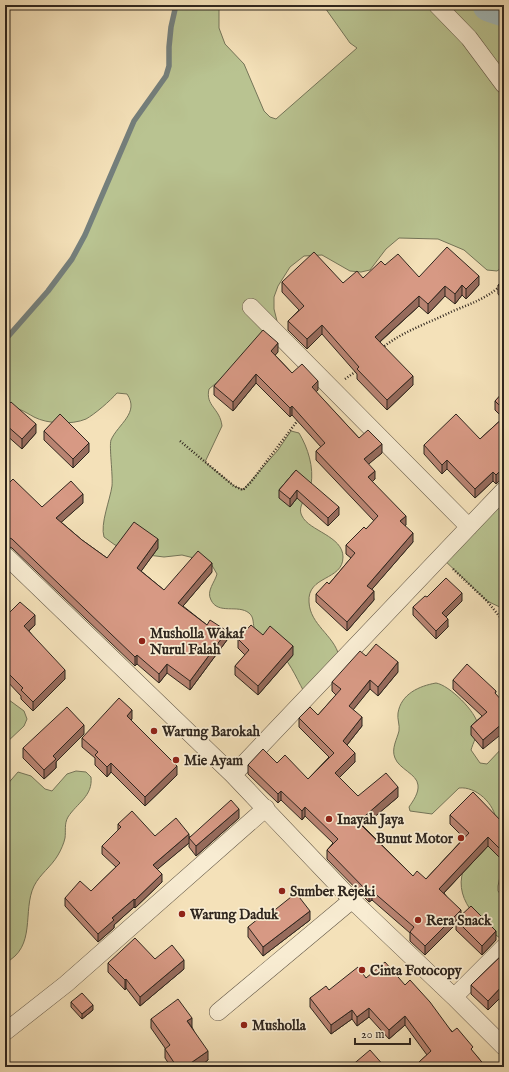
<svg xmlns="http://www.w3.org/2000/svg" width="509" height="1072" font-family="'IM FELL English',serif">
  <style>
    .green { fill: #b9c391; stroke: #747458 }
    .lines { fill: none; stroke-linecap: round; stroke-linejoin: round }
    .stream { stroke: #747f7c; stroke-width: 5.5 }
    .river { stroke: #a2babb; stroke-width: 33 }
    .street-casing { stroke: #605545; stroke-width: 18 }
    .path { stroke: #2f261e; stroke-width: 2.5; stroke-dasharray: 1 2; stroke-linecap: butt }
    .street { stroke: #f8ecd2; stroke-width: 17 }
    .wall { fill: #b98472; stroke: #2f261e }
    .shaded-wall { fill: #966b5c; stroke: #2f261e }
    .building { fill: #d79984; stroke: #2f261e }
    .poi-dot { fill: #8f2418; stroke: #f8ecd2; stroke-width: 1.5 }
    .labels { text-anchor: middle; stroke-width: 3.5; stroke-linejoin: round; paint-order: stroke }
    .poi-label { font-size: 14px; font-weight: bold; fill: #2f261e; stroke: #f8ecd2; text-anchor: start }
  </style>
  <rect width="100%" height="100%" fill="#f4e1b9"/>
  <filter id="stains"><feTurbulence type="fractalNoise" baseFrequency=".005" numOctaves="4"/><feColorMatrix values="0 0 0 0 .2 0 0 0 0 .09 0 0 0 0 .02 0 0 0 .5 -.17"/></filter>
  <radialGradient id="worn" r=".72"><stop offset=".6" stop-color="#630" stop-opacity="0"/><stop offset="1" stop-color="#630" stop-opacity=".3"/></radialGradient>
  <path class="green" d="M176 5H219V28L225 44 244 64 264 111 270 117 276 119 357 48 350 43 323 5H504V266L497 271 487 270 464 250 438 239 399 238 386 249 370 270 361 272 350 271 322 255 304 256 290 267 278 286 274 297V309L277 321 272 336 209 389C205 406 220 408 222 426L205 462 234 486 243 490 278 450 291 431 299 433C308 448 314 467 311 485 310 495 296 505 302 516 309 531 343 536 343 557 343 581 307 575 309 602 310 625 334 635 339 656L307 697C298 682 292 665 280 653 274 646 258 637 255 630 252 624 255 618 249 613 238 604 218 615 211 600 206 591 215 582 217 574L210 562 182 555 164 557 148 555 115 545 104 537C100 524 110 500 112 486 113 475 109 446 111 440 118 424 140 413 127 394L117 393C110 401 95 414 86 419 72 425 47 424 34 417 25 412 15 405 5 408V340L48 291 72 259 85 235 134 121 166 76 169 66V47L171 27Z
    M504 490V609L487 601 440 556Z
    M436 683C449 685 477 712 478 726 478 734 473 743 471 750L480 763 487 764 504 746V857L498 886V891L504 899V941C480 924 449 897 466 864 474 849 486 835 496 821 495 804 476 786 459 788L432 814 410 811 409 807C413 801 419 793 418 785 417 774 399 769 395 758 391 749 397 739 399 731 400 725 397 719 398 713 401 694 419 686 436 683Z
    M5 697 24 711 27 719 24 726 5 744Z
    M76 771 86 772 91 777C93 796 77 803 68 817 64 824 66 831 65 838 64 843 61 850 58 855 51 867 40 874 34 886 22 911 37 947 5 963V787L18 772 31 776 45 789 52 791 67 774Z"/>
  <g class="lines">
    <path class="stream" d="M5 340 48 291 72 259 85 235 134 121 166 76 169 66V47L171 27 176 5"/>
    <path class="river" d="M489 5 504 10"/>
    <defs>
      <path id="street" d="M437 5 469 38 504 85
        M251 307 469 527
        M5 555 233 775 352 900 454 997 504 1047
        M233 775 504 490
        M454 997 504 947
        M218 1012 352 900
        M5 1032 66 984 266 808"/>
    </defs>
    <use href="#street" class="street-casing"/>
    <path class="path" d="M382 348C403 331 429 323 453 311 470 304 485 299 499 287
      M345 379 358 370
      M180 441 234 486 243 490 251 482 298 420
      M453 569 487 601 504 622"/>
    <use href="#street" class="street"/>
  </g>
  <path class="wall" d="M385 265 419 277 479 285 466 299 462 295 455 304 445 296 428 314 419 306 380 342 413 385 387 410 357 379V374L322 334 307 349 288 330V321L299 310 282 292V282L343 283 363 278Z
    M504 279V301L498 294V285Z
    M278 352 275 355 292 373 318 390 316 392 359 438 382 453 368 464 375 479 372 481 406 525 405 526 413 542 372 589 374 600 347 631 316 602V594L329 584 351 558 346 554V545L366 529 374 521 316 460V451L321 447 292 415 290 417 256 383 233 411 214 395V386Z
    M504 386V476L496 484 493 481 475 498 447 469 442 474 424 454V445L480 439 503 418 495 410V401L501 395V390Z
    M5 408 36 433 22 449 5 434Z
    M44 431 89 452 73 468 44 440Z
    M296 470 339 515 328 526 297 498 290 507 279 498V490Z
    M5 483 42 507 83 503 61 522 82 540 107 558 158 548 141 571 164 590 212 572 183 606 207 625 227 640 190 690 167 673 159 683 137 664 135 666 12 548 5 545Z
    M427 597 462 601 446 617 448 627 436 639 413 615V607Z
    M5 607 10 612 35 625 29 631 65 679 33 711 21 699V696L5 679Z
    M263 635 293 655 258 695 235 675V666L245 655 238 648V639Z
    M366 656 398 672 378 696 370 689 353 709 362 726 347 745 355 762 339 778 358 796 398 797 363 826 413 876 426 879 464 838 450 824V815L504 824V862L488 846 444 893 461 916 496 940 482 955 456 930V924L425 955 410 941V933L372 900 369 902 327 859V850L333 843 305 816 302 820 281 800 278 803 248 774V765L277 763 308 779 329 757 299 727V718L318 715 336 695 332 691V682Z
    M453 680 496 691 483 749 471 735V726L482 716 453 689Z
    M132 719 131 720 177 775 145 806 111 772 107 777 95 765V758L82 747V738Z
    M84 734 56 762V768L44 779 23 758V748Z
    M239 818 196 856 189 847V843L157 869 162 882 135 908 134 907 114 925V928L98 942 65 906V898L91 891 116 867 102 854V846L118 830V824L155 836 189 837Z
    M504 877V894L500 889V880Z
    M266 917 310 920 263 956 248 937V927Z
    M504 953V994L488 1010 471 994V985Z
    M155 959 184 969 140 1006 126 988 125 990 108 972V963Z
    M366 978 405 985 473 1052 486 1067H419V1062L427 1055 405 1025 389 1039 369 1017 357 1026 352 1019 331 1034 310 1007V998L329 990Z
    M71 1002 93 1010 82 1019 71 1007Z
    M151 1019 192 1027 208 1060 199 1067H171L165 1058V1048L151 1028Z"/>
  <path class="shaded-wall" d="M479 276V285L466 299V289Z
    M462 285V295L455 304V294Z
    M445 286V296L428 314V304Z
    M419 296V306L375 346V337Z
    M322 325V334L307 349V339Z
    M278 343V352L271 360V351Z
    M256 374V383L233 411V402Z
    M413 376V385L387 410V400Z
    M318 381V390L312 396V387Z
    M292 406V415L290 417V408Z
    M36 424V433L22 449V439Z
    M89 443V452L73 468V459Z
    M382 444V453L364 468V459Z
    M447 460V469L442 474V465Z
    M504 467V476L496 484V475Z
    M375 471V479L368 486V477Z
    M493 472V481L475 498V489Z
    M297 490V498L290 507V499Z
    M83 494V503L56 527V518Z
    M339 507V515L328 526V518Z
    M406 516V525L400 530V521Z
    M413 533V542L367 595V586Z
    M158 539V548L137 577V568Z
    M212 563V572L178 612V603Z
    M374 591V600L347 631V622Z
    M462 593V601L442 621V613Z
    M35 615V625L24 635V626Z
    M448 619V627L436 639V631Z
    M227 631V640L190 690V681Z
    M293 646V655L258 695V686Z
    M137 655V664L135 666V657Z
    M398 662V672L378 696V687Z
    M167 664V673L159 683V674Z
    M65 670V679L33 711V702Z
    M370 680V689L349 715V706Z
    M132 710V719L127 725V716Z
    M362 717V726L343 750V741Z
    M504 722V732L483 749V740Z
    M84 725V734L56 762V768L44 779V770L53 756Z
    M355 753V762L335 782V773Z
    M111 763V772L107 777V767Z
    M177 766V775L145 806V797Z
    M398 787V797L358 831V822Z
    M281 791V800L278 803V794Z
    M305 807V816L302 820V811Z
    M239 809V818L196 856V846Z
    M189 834V843L153 873V865Z
    M488 837V846L439 898V889Z
    M162 874V882L135 908V900Z
    M372 891V900L369 902V893Z
    M134 899V907L114 925V928L98 942V934L112 918Z
    M461 910V919L456 920V924L425 955V946Z
    M310 911V920L263 956V947Z
    M496 931V940L482 955V946Z
    M184 960V969L140 1006V997Z
    M126 979V988L125 990V980Z
    M504 984V994L488 1010V1001Z
    M93 1005V1010L82 1019V1014Z
    M369 1008V1017L357 1026V1017Z
    M352 1010V1019L331 1034V1025Z
    M405 1016V1025L389 1039V1030Z
    M192 1018V1027L187 1021Z
    M208 1051V1060L199 1067H185Z"/>
  <path class="building" d="M447 247 479 276 466 289 462 285 455 294 445 286 428 304 419 296 375 337 413 376 387 400 357 369 359 367 322 325 307 339 288 321 304 306 282 282 314 252 343 283 357 271 363 278 381 261 385 265 398 254 419 277Z
    M504 279V292L498 285Z
    M263 330 278 343 271 351 292 373 302 364 318 381 312 387 359 438 368 430 382 444 364 459 375 471 368 477 406 516 400 521 413 533 367 586 374 591 347 622 316 594 327 582 329 584 355 553 346 545 364 527 366 529 378 516 316 451 325 443 292 406 290 408 256 374 233 402 214 386Z
    M504 386V410L495 401 503 392 501 390Z
    M11 402 36 424 22 439 5 424V408Z
    M60 414 89 443 73 459 44 431Z
    M456 414 480 439 504 417V467L496 475 493 472 475 489 447 460 442 465 424 445Z
    M296 470 339 507 328 518 297 490 290 499 279 490Z
    M13 479 42 507 71 481 83 494 56 518 82 540 107 558 134 522 158 539 137 568 164 590 198 551 212 563 178 603 207 625 210 620 227 631 190 681 167 664 159 674 137 655 135 657 12 539 5 536V483L7 485Z
    M446 578 462 593 442 613 448 619 436 631 413 607 425 596 427 597Z
    M20 602 35 615 24 626 65 670 33 702 21 690 23 688 5 670V642L8 639 5 636V607L10 612Z
    M251 625 263 635 270 626 293 646 258 686 235 666 249 650 238 639Z
    M376 644 398 662 378 687 370 680 349 706 362 717 343 741 355 753 335 773 358 796 386 773 398 787 358 822 413 876 417 871 426 879 469 833 450 815 473 792 504 824V853L488 837 439 889 461 910 425 946 410 932 414 927 372 891 369 893 327 850 338 839 305 807 302 811 281 791 278 794 248 765 263 749 277 763 285 755 308 779 334 753 299 718 310 707 318 715 341 689 332 682 360 651 366 656Z
    M467 664 496 691 495 693 504 703V722L483 740 471 726 487 712 453 680Z
    M119 698 132 710 127 716 177 766 145 797 111 763 107 767 95 755 98 752 82 738Z
    M67 707 84 725 53 756 56 759 44 770 23 748Z
    M231 800 239 809 196 846 189 838Z
    M132 811 155 836 176 818 189 834 153 865 162 874 135 900 134 899 112 918 114 920 98 934 65 898 80 881 91 891 120 863 102 846 121 827 118 824Z
    M504 877V885L500 880Z
    M296 893 310 911 263 947 248 927 264 914 266 917Z
    M471 906 496 931 482 946 456 920Z
    M135 938 155 959 172 945 184 960 140 997 126 979 125 980 108 963Z
    M504 953V984L488 1001 471 985Z
    M385 962 405 985 410 980 430 1002 452 1032 457 1028 473 1047 471 1049 486 1067H424L419 1062 431 1051 405 1016 389 1030 369 1008 357 1017 352 1010 331 1025 310 998 326 986 329 990 358 967 366 978Z
    M82 993 93 1005 82 1014 71 1002Z
    M178 999 192 1018 187 1021 208 1051 185 1067H177L165 1049 170 1045 151 1019Z
    M370 1050 385 1067H350Z"/>
  <g class="poi-dot">
    <circle cx="142" cy="641" r="4"/>
    <circle cx="154" cy="731" r="4"/>
    <circle cx="176" cy="760" r="4"/>
    <circle cx="329" cy="819" r="4"/>
    <circle cx="461" cy="838" r="4"/>
    <circle cx="282" cy="891" r="4"/>
    <circle cx="182" cy="914" r="4"/>
    <circle cx="418" cy="920" r="4"/>
    <circle cx="362" cy="970" r="4"/>
    <circle cx="244" cy="1025" r="4"/>
  </g>
  <g class="labels">
    <g class="poi-label">
      <text x="150" y="638">Musholla Wakaf<tspan x="150" dy="16">Nurul Falah</tspan></text>
      <text x="162" y="736">Warung Barokah</text>
      <text x="184" y="765">Mie Ayam</text>
      <text x="337" y="824">Inayah Jaya</text>
      <text x="453" y="843" text-anchor="end">Bunut Motor</text>
      <text x="290" y="896">Sumber Rejeki</text>
      <text x="190" y="919">Warung Daduk</text>
      <text x="426" y="925">Rera Snack</text>
      <text x="370" y="975">Cinta Fotocopy</text>
      <text x="252" y="1030">Musholla</text>
    </g>
  </g>
  <rect width="509" height="1072" fill="none" stroke="#f4e1b9" stroke-width="20"/>
  <rect x="6" y="6" width="497" height="1060" fill="none" stroke="#2f261e" stroke-width="2"/>
  <rect x="10" y="10" width="489" height="1052" fill="none" stroke="#2f261e"/>
  <path d="M355 1038v6h55v-6" fill="none" stroke="#2f261e" stroke-width="2"/>
  <text x="361" y="1038" font-size="12" fill="#2f261e" stroke="#f8ecd2" stroke-width="3" paint-order="stroke">20 m</text>
  <rect width="100%" height="100%" filter="url(#stains)"/>
  <rect width="100%" height="100%" fill="url(#worn)"/>
</svg>
